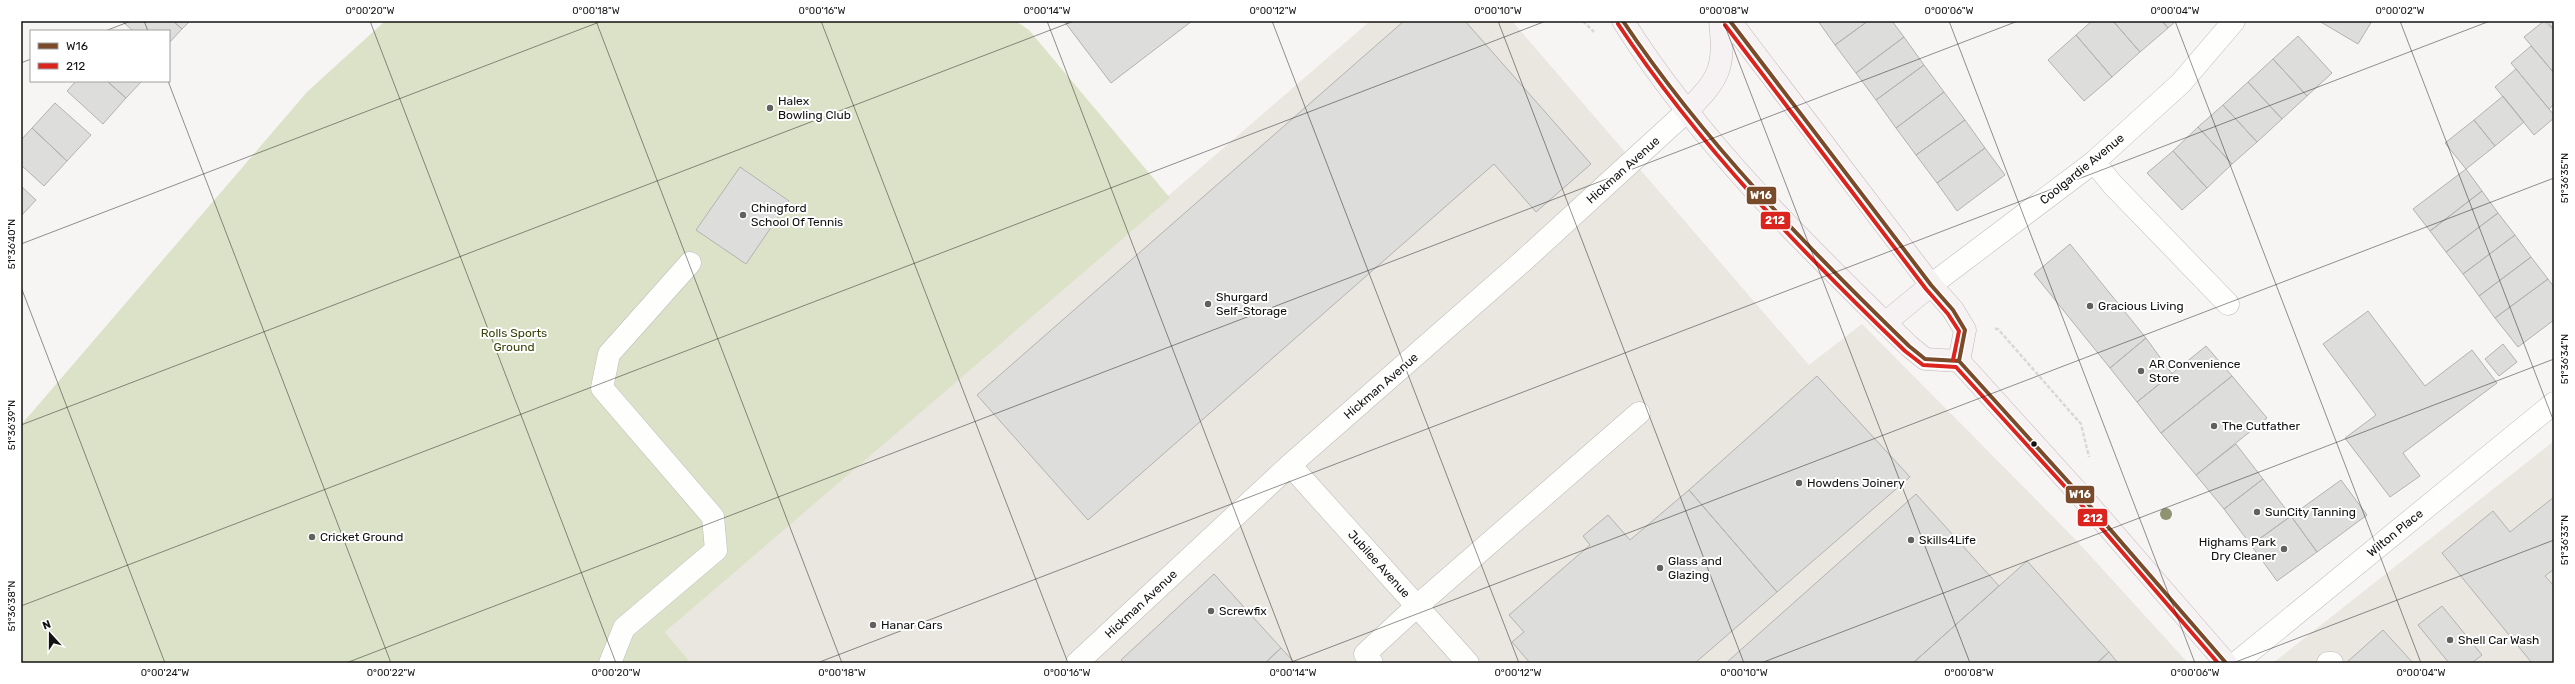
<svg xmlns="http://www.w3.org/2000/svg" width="2575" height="684" font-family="Rubik,sans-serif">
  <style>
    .built { fill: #eae6e0 }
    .green { fill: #dce2c8 }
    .building { fill: #dddddb; stroke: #b3b2b1 }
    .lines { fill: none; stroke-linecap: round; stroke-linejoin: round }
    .minor-casing { stroke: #bdbcbb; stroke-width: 23 }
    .major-casing { stroke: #c1b9ba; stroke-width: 23 }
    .path { stroke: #d8d8d7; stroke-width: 2.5; stroke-dasharray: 4 2; stroke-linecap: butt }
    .minor { stroke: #fefefd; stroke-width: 22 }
    .major { stroke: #f6f2f3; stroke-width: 22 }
    .bus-1-casing { stroke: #fff; stroke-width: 7 }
    .bus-2-casing { stroke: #fff; stroke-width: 7 }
    .bus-1 { stroke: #7a4b2a; stroke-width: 4 }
    .bus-2 { stroke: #dc241f; stroke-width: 4 }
    .tree { fill: #8e9371 }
    .ticks { fill: none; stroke: #131211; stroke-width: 1; stroke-opacity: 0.45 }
    .poi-dot { fill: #626160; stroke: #fff; stroke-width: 1.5 }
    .bus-dot { fill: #131211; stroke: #fff; stroke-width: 1.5 }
    .labels { text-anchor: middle; stroke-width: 4; stroke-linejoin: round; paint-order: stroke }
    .poi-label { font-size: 12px; fill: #131211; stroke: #fff; text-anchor: start }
    .street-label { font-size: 12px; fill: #131211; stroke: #fff }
    .park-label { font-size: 12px; fill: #394307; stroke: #fff }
    .line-badge { stroke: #fff; stroke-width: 1.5 }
    .badge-label { font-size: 11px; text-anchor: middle; font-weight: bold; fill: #fff }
    .neatline { fill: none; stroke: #131211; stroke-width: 1.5 }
    .ticks-label { font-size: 10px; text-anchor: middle; fill: #131211 }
  </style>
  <rect width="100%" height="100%" fill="#f6f5f3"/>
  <path class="built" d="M1370 21H1512L1809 365 1862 324 2075 539 2188 663H691L665 632Z
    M2554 441V663H2273Z"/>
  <path class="green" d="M385 21H1016L1029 30 1170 198 665 632 691 663H21V425L307 92Z"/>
  <path class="building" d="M173 21 182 29 169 43V31H133L123 22Z
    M173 21H190L182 29Z
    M1064 21H1192L1111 83Z
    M1404 21H1465L1591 164 1536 212 1494 164 1088 520 977 395Z
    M1818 21H1868L1835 45Z
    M1868 21H1892L1904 37 1856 73 1835 45Z
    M2092 21H2113L2140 52 2112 77 2076 35Z
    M2113 21H2162L2168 28 2140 52Z
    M2162 21H2176L2168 28Z
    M2319 21H2372L2358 44Z
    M2544 21 2554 30V73L2524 37Z
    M2547 21H2554V30Z
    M2076 35 2112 77 2084 101 2048 60Z
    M2298 36 2332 73 2307 96 2273 59Z
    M1904 37 1924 65 1876 100 1856 73Z
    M2531 46 2554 73V104L2549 109 2511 63Z
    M2273 59 2307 96 2282 119 2248 82Z
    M1924 65 1944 92 1896 128 1876 100Z
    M2516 69 2554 115V118L2534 135 2495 87Z
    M76 81H107L126 98 103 124 67 91Z
    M107 81H142L126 98Z
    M2248 82 2282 119 2257 142 2223 105Z
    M1944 92 1965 120 1916 155 1896 128Z
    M2503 96 2524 122 2495 146 2474 120Z
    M55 103 91 135 67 161 32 128Z
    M2223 105 2257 142 2232 164 2198 127Z
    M1965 120 1985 148 1937 183 1916 155Z
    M2474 120 2495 146 2466 169 2445 143Z
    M2198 127 2232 164 2207 188 2173 151Z
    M32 128 67 161 44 186 21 165V140Z
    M1985 148 2005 175 1957 211 1937 183Z
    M2173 151 2207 188 2182 210 2147 173Z
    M740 167 789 201 746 264 696 230Z
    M2466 169 2482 191 2430 231 2413 209Z
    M21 186 36 200 21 216Z
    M2482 191 2498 213 2446 252 2430 231Z
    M2498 213 2515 235 2463 274 2446 252Z
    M2515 235 2531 257 2479 296 2463 274Z
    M2070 244 2146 338 2110 368 2034 274Z
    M2531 257 2548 279 2495 318 2479 296Z
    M2548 279 2554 287V320L2518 347 2495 318Z
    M2368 311 2425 386 2472 350 2497 383 2403 453 2420 476 2390 497 2345 438 2376 415 2323 344Z
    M2146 338 2172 374 2137 402 2110 368Z
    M2503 344 2517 362 2499 376 2485 359Z
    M2206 346 2232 376 2161 433 2137 402Z
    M1817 376 1910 477 1777 592 1689 490Z
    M2232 376 2267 418 2196 475 2161 433Z
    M2236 444 2263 479 2224 509 2196 475Z
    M2263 479 2291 516 2251 545 2224 509Z
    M2341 480 2367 515 2317 552 2291 516Z
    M1689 490 1777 592 1695 663H1530L1512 642 1524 632 1509 615 1590 545 1583 536 1608 515 1630 540Z
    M1916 494 1999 586 1913 663H1726Z
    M2554 497V569L2545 576 2554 586V663H2532L2442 553 2493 511 2510 532Z
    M2291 516 2317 552 2277 581 2251 545Z
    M2027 561 2109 652 2097 663H1913Z
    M1214 574 1281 648 1265 663H1124L1121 660Z
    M2442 606 2482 655 2472 663H2449L2418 625Z
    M2383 630 2413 663H2346Z
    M1281 648 1295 663H1265Z
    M2109 652 2118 663H2097Z"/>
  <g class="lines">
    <defs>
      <path id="minor" d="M2094 162 2113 185 2228 304
        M1931 285 2094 162 2181 83 2234 21
        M1290 465 1468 663
        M610 663 624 628 716 550 713 517 602 388 609 354 690 263
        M1077 663 1290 465 1523 261 1687 111
        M1372 663 1365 654 1417 606 1639 413
        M2236 663 2554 403
        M2328 663H2332"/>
      <path id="major" d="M1623 21C1698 141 1808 248 1909 346L1925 359 1959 361 2083 498 2226 663
        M1730 21 1931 285 1953 310 1965 330 1959 361
        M1687 111C1720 78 1725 68 1720 21
        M1885 323 1931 285"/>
    </defs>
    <use href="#minor" class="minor-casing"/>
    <use href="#major" class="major-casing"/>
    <path class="path" d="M1583 21 1594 32
      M1995 329H1998L2081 424 2089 457"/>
    <use href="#minor" class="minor"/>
    <use href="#major" class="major"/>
    <defs>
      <path id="bus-1" d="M1623 21C1704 142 1805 245 1909 346L1925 359 1959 361 2083 498 2226 663
        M1730 21 1931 285 1953 310 1965 330 1959 361"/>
      <path id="bus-2" d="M1618 24C1699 146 1800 250 1905 351L1923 365 1956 367 2079 502 2218 663
        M1725 25 1926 289 1948 314 1959 331 1953 360"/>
    </defs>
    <use href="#bus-1" class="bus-1-casing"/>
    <use href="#bus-2" class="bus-2-casing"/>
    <use href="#bus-1" class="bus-1"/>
    <use href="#bus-2" class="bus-2"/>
  </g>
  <circle class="tree" cx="2166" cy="514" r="6"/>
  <path class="ticks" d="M144 21 148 31M370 21 616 663M596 21 842 663M821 21 1068 663M1047 21 1293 663M1272 21 1519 663M1498 21 1744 663M1723 21 1970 663M1949 21 2195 663M2175 21 2421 663M2400 21 2554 422M105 31 131 21M21 63 31 59M168 81 391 663M21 244 602 21M21 287 165 663M21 425 1074 21M21 606 1546 21M346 663 2018 21M817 663 2490 21M1289 663 2554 178M1761 663 2554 359M2233 663 2554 540"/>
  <g class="poi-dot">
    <circle cx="770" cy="108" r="4"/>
    <circle cx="743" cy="215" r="4"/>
    <circle cx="1208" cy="304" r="4"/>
    <circle cx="2090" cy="306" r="4"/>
    <circle cx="2141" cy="371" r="4"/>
    <circle cx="2214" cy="426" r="4"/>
    <circle cx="1799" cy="483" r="4"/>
    <circle cx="2257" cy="512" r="4"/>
    <circle cx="312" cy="537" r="4"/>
    <circle cx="1911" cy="540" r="4"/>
    <circle cx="2284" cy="549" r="4"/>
    <circle cx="1660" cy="568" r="4"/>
    <circle cx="1211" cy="611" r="4"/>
    <circle cx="873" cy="625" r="4"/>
    <circle cx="2450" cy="640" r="4"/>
  </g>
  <circle class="bus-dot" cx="2034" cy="444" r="3.5"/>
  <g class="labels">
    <g class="poi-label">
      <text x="778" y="105">Halex<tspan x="778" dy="14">Bowling Club</tspan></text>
      <text x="751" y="212">Chingford<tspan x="751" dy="14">School Of Tennis</tspan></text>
      <text x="1216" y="301">Shurgard<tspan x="1216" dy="14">Self-Storage</tspan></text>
      <text x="2098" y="310">Gracious Living</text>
      <text x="2149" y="368">AR Convenience<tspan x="2149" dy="14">Store</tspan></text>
      <text x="2222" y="430">The Cutfather</text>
      <text x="1807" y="487">Howdens Joinery</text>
      <text x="2265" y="516">SunCity Tanning</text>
      <text x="320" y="541">Cricket Ground</text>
      <text x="1919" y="544">Skills4Life</text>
      <text x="2276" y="546" text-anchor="end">Highams Park<tspan x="2276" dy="14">Dry Cleaner</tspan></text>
      <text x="1668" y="565">Glass and<tspan x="1668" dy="14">Glazing</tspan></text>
      <text x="1219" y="615">Screwfix</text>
      <text x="881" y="629">Hanar Cars</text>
      <text x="2458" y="644">Shell Car Wash</text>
    </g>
    <g class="street-label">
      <text transform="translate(2082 169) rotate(-39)" y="4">Coolgardie Avenue</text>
      <text transform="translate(1623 170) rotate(-42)" y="4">Hickman Avenue</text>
      <text transform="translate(1381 386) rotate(-41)" y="4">Hickman Avenue</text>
      <text transform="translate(2395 533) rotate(-39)" y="4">Wilton Place</text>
      <text transform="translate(1379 564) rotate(48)" y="4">Jubilee Avenue</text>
      <text transform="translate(1141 604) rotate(-43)" y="4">Hickman Avenue</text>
    </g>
    <g class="park-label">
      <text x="514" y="337">Rolls Sports<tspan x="514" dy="14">Ground</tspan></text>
    </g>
  </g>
  <g class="line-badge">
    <rect x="1746" y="186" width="31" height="19" rx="4" fill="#7a4b2a"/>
    <rect x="1760" y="211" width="31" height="19" rx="4" fill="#dc241f"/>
    <rect x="2065" y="485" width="30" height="19" rx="4" fill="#7a4b2a"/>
    <rect x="2077" y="508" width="31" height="19" rx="4" fill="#dc241f"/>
  </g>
  <g class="badge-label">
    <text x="1761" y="199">W16</text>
    <text x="1775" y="224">212</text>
    <text x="2080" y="498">W16</text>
    <text x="2093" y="522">212</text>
  </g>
  <rect width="2575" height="684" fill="none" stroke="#ffffff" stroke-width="44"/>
  <rect x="30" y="30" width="140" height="52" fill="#ffffff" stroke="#a1a0a0"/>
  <rect x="38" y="43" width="20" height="6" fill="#7a4b2a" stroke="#a1a0a0"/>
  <text x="66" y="50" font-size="12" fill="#131211">W16</text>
  <rect x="38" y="63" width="20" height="6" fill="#dc241f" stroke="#a1a0a0"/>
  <text x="66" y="70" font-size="12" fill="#131211">212</text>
  <g transform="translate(50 634) rotate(339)" stroke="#ffffff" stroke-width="3" paint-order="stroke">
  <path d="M0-3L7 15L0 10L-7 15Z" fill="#131211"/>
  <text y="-6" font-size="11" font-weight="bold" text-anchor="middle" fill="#131211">N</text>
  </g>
  <rect x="22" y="22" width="2531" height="640" class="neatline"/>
  <g class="ticks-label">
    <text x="370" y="14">0°00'20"W</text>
    <text x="596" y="14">0°00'18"W</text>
    <text x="822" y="14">0°00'16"W</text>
    <text x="1047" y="14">0°00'14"W</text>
    <text x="1273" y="14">0°00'12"W</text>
    <text x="1498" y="14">0°00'10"W</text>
    <text x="1724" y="14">0°00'08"W</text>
    <text x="1949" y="14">0°00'06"W</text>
    <text x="2175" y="14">0°00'04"W</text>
    <text x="2400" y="14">0°00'02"W</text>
    <text transform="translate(2564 178) rotate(-90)" y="4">51°36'35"N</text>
    <text transform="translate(11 244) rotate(-90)" y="4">51°36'40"N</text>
    <text transform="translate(2564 359) rotate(-90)" y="4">51°36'34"N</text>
    <text transform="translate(11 425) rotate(-90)" y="4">51°36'39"N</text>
    <text transform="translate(2564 540) rotate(-90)" y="4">51°36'33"N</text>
    <text transform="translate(11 606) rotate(-90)" y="4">51°36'38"N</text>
    <text x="165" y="676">0°00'24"W</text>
    <text x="391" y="676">0°00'22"W</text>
    <text x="616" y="676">0°00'20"W</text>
    <text x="842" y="676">0°00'18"W</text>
    <text x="1067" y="676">0°00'16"W</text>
    <text x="1293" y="676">0°00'14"W</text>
    <text x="1518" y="676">0°00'12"W</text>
    <text x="1744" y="676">0°00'10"W</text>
    <text x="1969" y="676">0°00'08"W</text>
    <text x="2195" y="676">0°00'06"W</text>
    <text x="2421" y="676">0°00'04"W</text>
  </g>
</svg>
